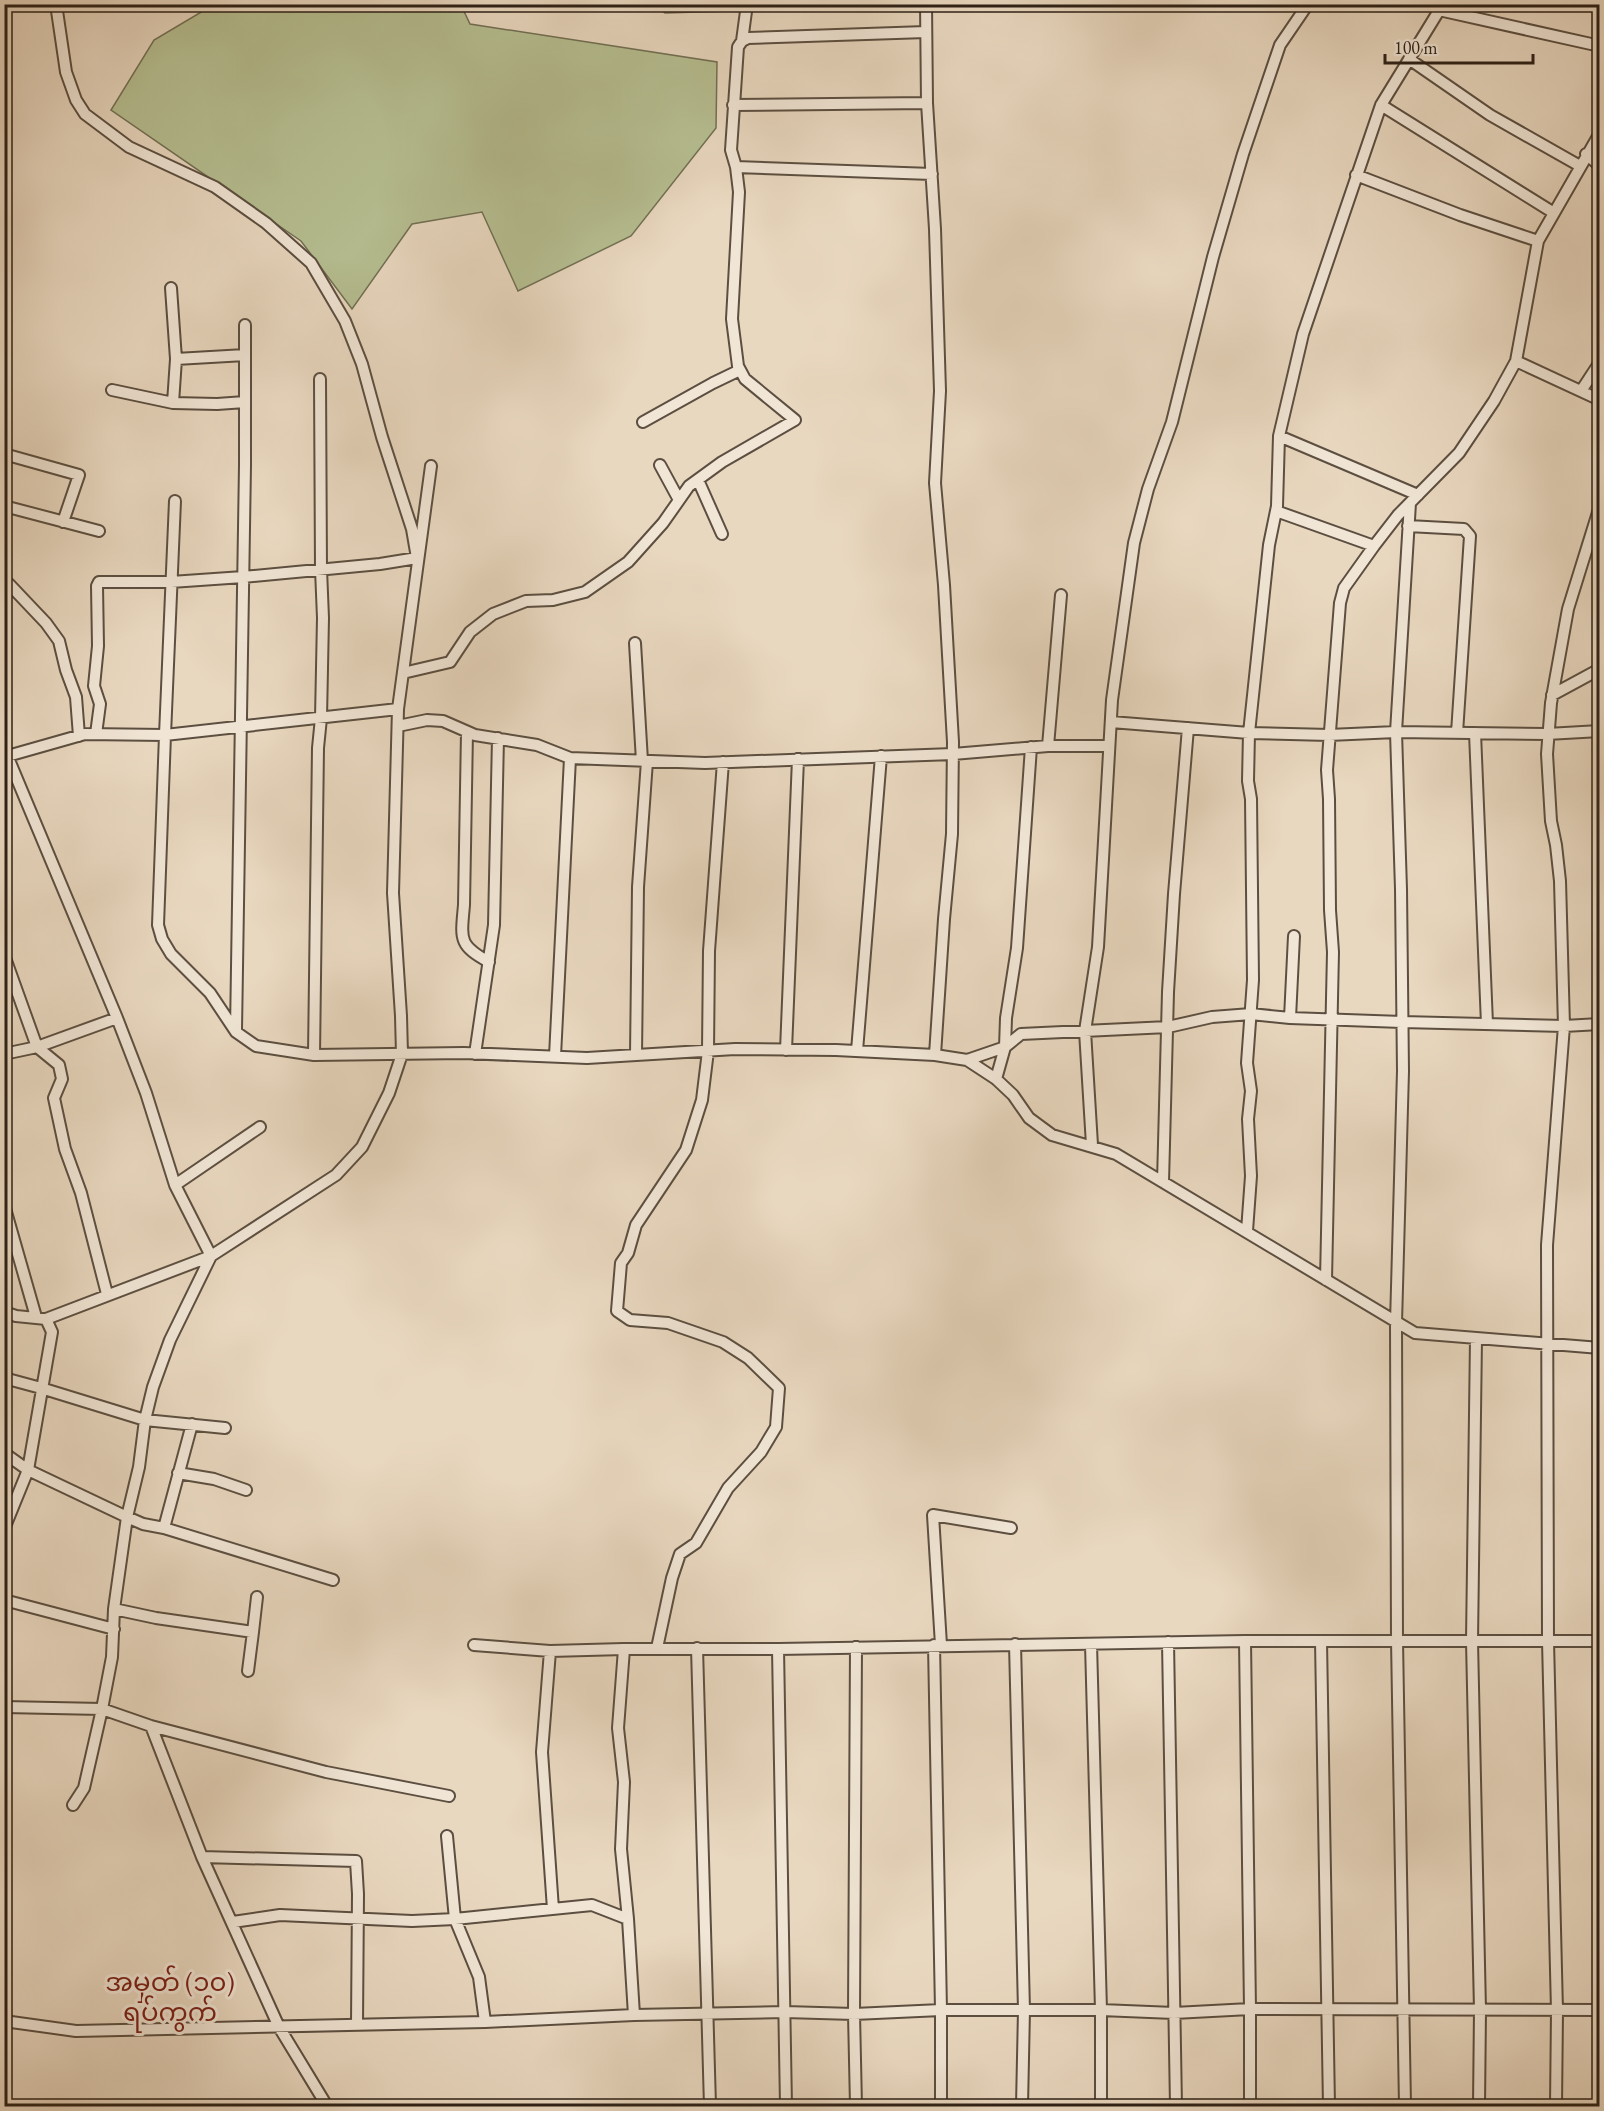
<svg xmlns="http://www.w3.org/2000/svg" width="1604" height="2111" font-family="'EB Garamond','Noto Sans Myanmar',serif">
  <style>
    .green { fill: #b6bf92; stroke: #727054; stroke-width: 1.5 }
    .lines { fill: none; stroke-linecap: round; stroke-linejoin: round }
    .street-casing { stroke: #5c4f41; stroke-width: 14 }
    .street { stroke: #f1e6d6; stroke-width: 10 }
    .labels { text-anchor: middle; stroke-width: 6; stroke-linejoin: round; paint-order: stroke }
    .quarter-label { font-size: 26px; fill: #7a1f14; stroke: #f1e6d6 }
  </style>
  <rect width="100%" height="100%" fill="#e9d8c0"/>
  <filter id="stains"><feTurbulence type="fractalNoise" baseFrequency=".00333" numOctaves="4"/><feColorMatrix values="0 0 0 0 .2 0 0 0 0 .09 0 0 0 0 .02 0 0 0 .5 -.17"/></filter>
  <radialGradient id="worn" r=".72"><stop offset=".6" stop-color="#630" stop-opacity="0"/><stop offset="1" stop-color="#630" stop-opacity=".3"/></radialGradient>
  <path class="green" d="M213 5H461L470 24 717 62 716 128 631 236 518 291 482 212 412 224 352 309 301 241 111 110 154 40Z
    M655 5H733L732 11 665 13Z"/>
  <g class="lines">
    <defs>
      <path id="street" d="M56 4 66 72 76 100 85 114 129 147 215 187 266 223 311 263 345 321 362 364 382 437 412 529 417 558 380 564 243 577 171 582H99L97 586 98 646 94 686 100 704 96 734
        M926 4 927 103 935 229 940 391 935 483 944 585 953 742 952 834 944 919 935 1055
        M1439 10 1600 46
        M742 41 747 4
        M1409 59 1490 115 1580 166
        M733 105 927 103
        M1381 105 1554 213
        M1586 154 1600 166
        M736 167 932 174
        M1356 175 1460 215 1538 241
        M171 288 176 359 173 403
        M176 359 245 355
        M1516 361 1600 400
        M112 390 173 403 217 404 245 402
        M1581 391 1600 362
        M643 422 713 383 740 370
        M1279 436 1418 495
        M4 454 79 475 63 522
        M660 465 679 500
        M698 480 722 534
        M175 501 165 735 398 709
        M4 506 99 531
        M1276 511 1374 546
        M1408 526 1464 529 1470 536 1457 733
        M9 584 46 623 59 641 66 670 76 697 79 736
        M635 643 642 761
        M403 673 450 662 470 632 493 614 526 601 553 600 585 592 628 562 663 523 689 486 722 462 795 420 745 379 738 366 732 319 739 192 736 167 731 150 738 47 742 41 748 38 926 32
        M1552 695 1600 669
        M1111 722 1249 733 1329 735 1396 732 1547 734 1600 731
        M398 726 427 720 443 721 475 735 537 745 570 758 705 763 953 754 1048 746H1109
        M467 732 464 905C461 939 458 945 489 962
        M1475 733 1487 1024
        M1048 746 1061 595
        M4 748 117 1018 146 1093 175 1185 211 1256 46 1319 16 1316 4 1312
        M4 757 85 734 165 735 158 925 162 939 171 954 210 993 236 1032 256 1046 314 1055 464 1053 587 1058 735 1049 836 1050 935 1055 967 1060 996 1079 1013 1095 1029 1118 1052 1135 1116 1154 1415 1333 1600 1348
        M4 955 37 1047 59 1065 62 1079 54 1098 65 1149 81 1193 107 1294
        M1290 1018 1294 936
        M236 1030 245 465V325
        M786 1050 798 759
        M857 1051 881 756
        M4 1054 37 1047 117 1018
        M475 1054 494 925 498 738
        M314 1055 318 748 321 718 323 618 321 569 320 379
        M636 1055 638 887 647 761
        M555 1056 570 758
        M967 1060 1005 1047 1006 1018 1017 948 1031 747
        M996 1079 1005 1047 1021 1034 1168 1027 1212 1017 1251 1014 1290 1018 1402 1022 1564 1026 1600 1024
        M1092 1145 1085 1031 1098 947 1112 700 1134 543 1148 489 1172 422 1213 257 1243 154 1280 45 1308 4
        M1163 1182 1168 992 1174 894 1188 728
        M175 1185 260 1127
        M4 1205 36 1317
        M1247 1231 1251 1176 1248 1119 1251 1091 1247 1063 1253 980 1251 799 1248 781 1249 733 1269 545 1277 506 1279 436 1303 334 1381 105 1443 4
        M1326 1280 1333 952 1330 910 1329 799 1327 770 1340 603 1344 588 1374 546 1398 515 1459 453 1494 401 1516 361 1538 241 1600 133
        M1476 1338 1472 1641 1480 2010 1479 2106
        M4 1378 41 1388 145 1420 225 1428
        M4 1453 28 1470 127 1517 143 1524 164 1528 192 1424
        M178 1473 214 1479 246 1490
        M164 1528 333 1580
        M4 1529 28 1470 52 1332 46 1319
        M4 1600 114 1629
        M114 1609 156 1618 253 1632 248 1671
        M253 1632 257 1597
        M1245 1641 1250 2009V2106
        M1321 1641 1329 2106
        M1168 1642 1176 2106
        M1015 1644 1024 2010 1022 2106
        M1091 1644 1101 2010V2106
        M474 1645 550 1651 624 1649H778L1245 1641H1600
        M934 1645 941 2010V2106
        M941 1645 933 1515 1011 1528
        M657 1648 672 1578 680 1554 696 1543 728 1488 761 1452 776 1427 779 1388 748 1358 723 1342 668 1323 630 1320 617 1311 621 1263 628 1253 636 1225 686 1150 702 1100 708 1051 709 951 723 762
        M697 1648 710 2106
        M624 1649 618 1728 624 1782 621 1849 628 1919 634 2015
        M778 1649 786 2106
        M550 1651 542 1752 553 1909
        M4 1707 102 1709 151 1726 326 1772 449 1796
        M151 1726 202 1857 279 2027 327 2106
        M73 1805 84 1788 102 1709 112 1657 114 1609 127 1517 139 1467 145 1420 153 1387 170 1340 211 1256 336 1175 362 1147 389 1093 402 1054 401 1016 393 893 398 709 431 466
        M447 1836 455 1919 479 1977 485 2022
        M202 1857 356 1861 358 1894 357 2024
        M233 1922 280 1915 412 1921 455 1919 592 1905 628 1919
        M4 2021 76 2031 485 2022 634 2015 785 2012 854 2014 941 2010H1101L1174 2013 1250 2009 1600 2010
        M856 2106 854 2014 856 1647
        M1405 2106 1397 1640 1396 1323 1403 1071 1401 889 1396 732 1410 503
        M1556 2106 1557 2011 1548 1641 1547 1245 1564 1026 1560 881 1556 845 1551 821 1547 754 1551 703 1568 609 1600 506"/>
    </defs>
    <use href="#street" class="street-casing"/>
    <use href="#street" class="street"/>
  </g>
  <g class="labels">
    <g class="quarter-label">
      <text x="170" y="1991">အမှတ် (၁၀)<tspan x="170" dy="30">ရပ်ကွက်</tspan></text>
    </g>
  </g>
  <rect width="1604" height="2111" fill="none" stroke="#e9d8c0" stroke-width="24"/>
  <rect x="6" y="6" width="1592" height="2099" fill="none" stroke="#2d2117" stroke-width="3"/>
  <rect x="12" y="12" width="1580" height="2087" fill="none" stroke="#2d2117" stroke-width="1.5"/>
  <path d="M1385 54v9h148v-9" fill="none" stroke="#2d2117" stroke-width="3"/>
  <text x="1394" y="54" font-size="18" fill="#2d2117" stroke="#f1e6d6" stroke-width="4.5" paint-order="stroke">100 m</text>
  <rect width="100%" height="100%" filter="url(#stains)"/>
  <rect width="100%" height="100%" fill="url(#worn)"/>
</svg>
